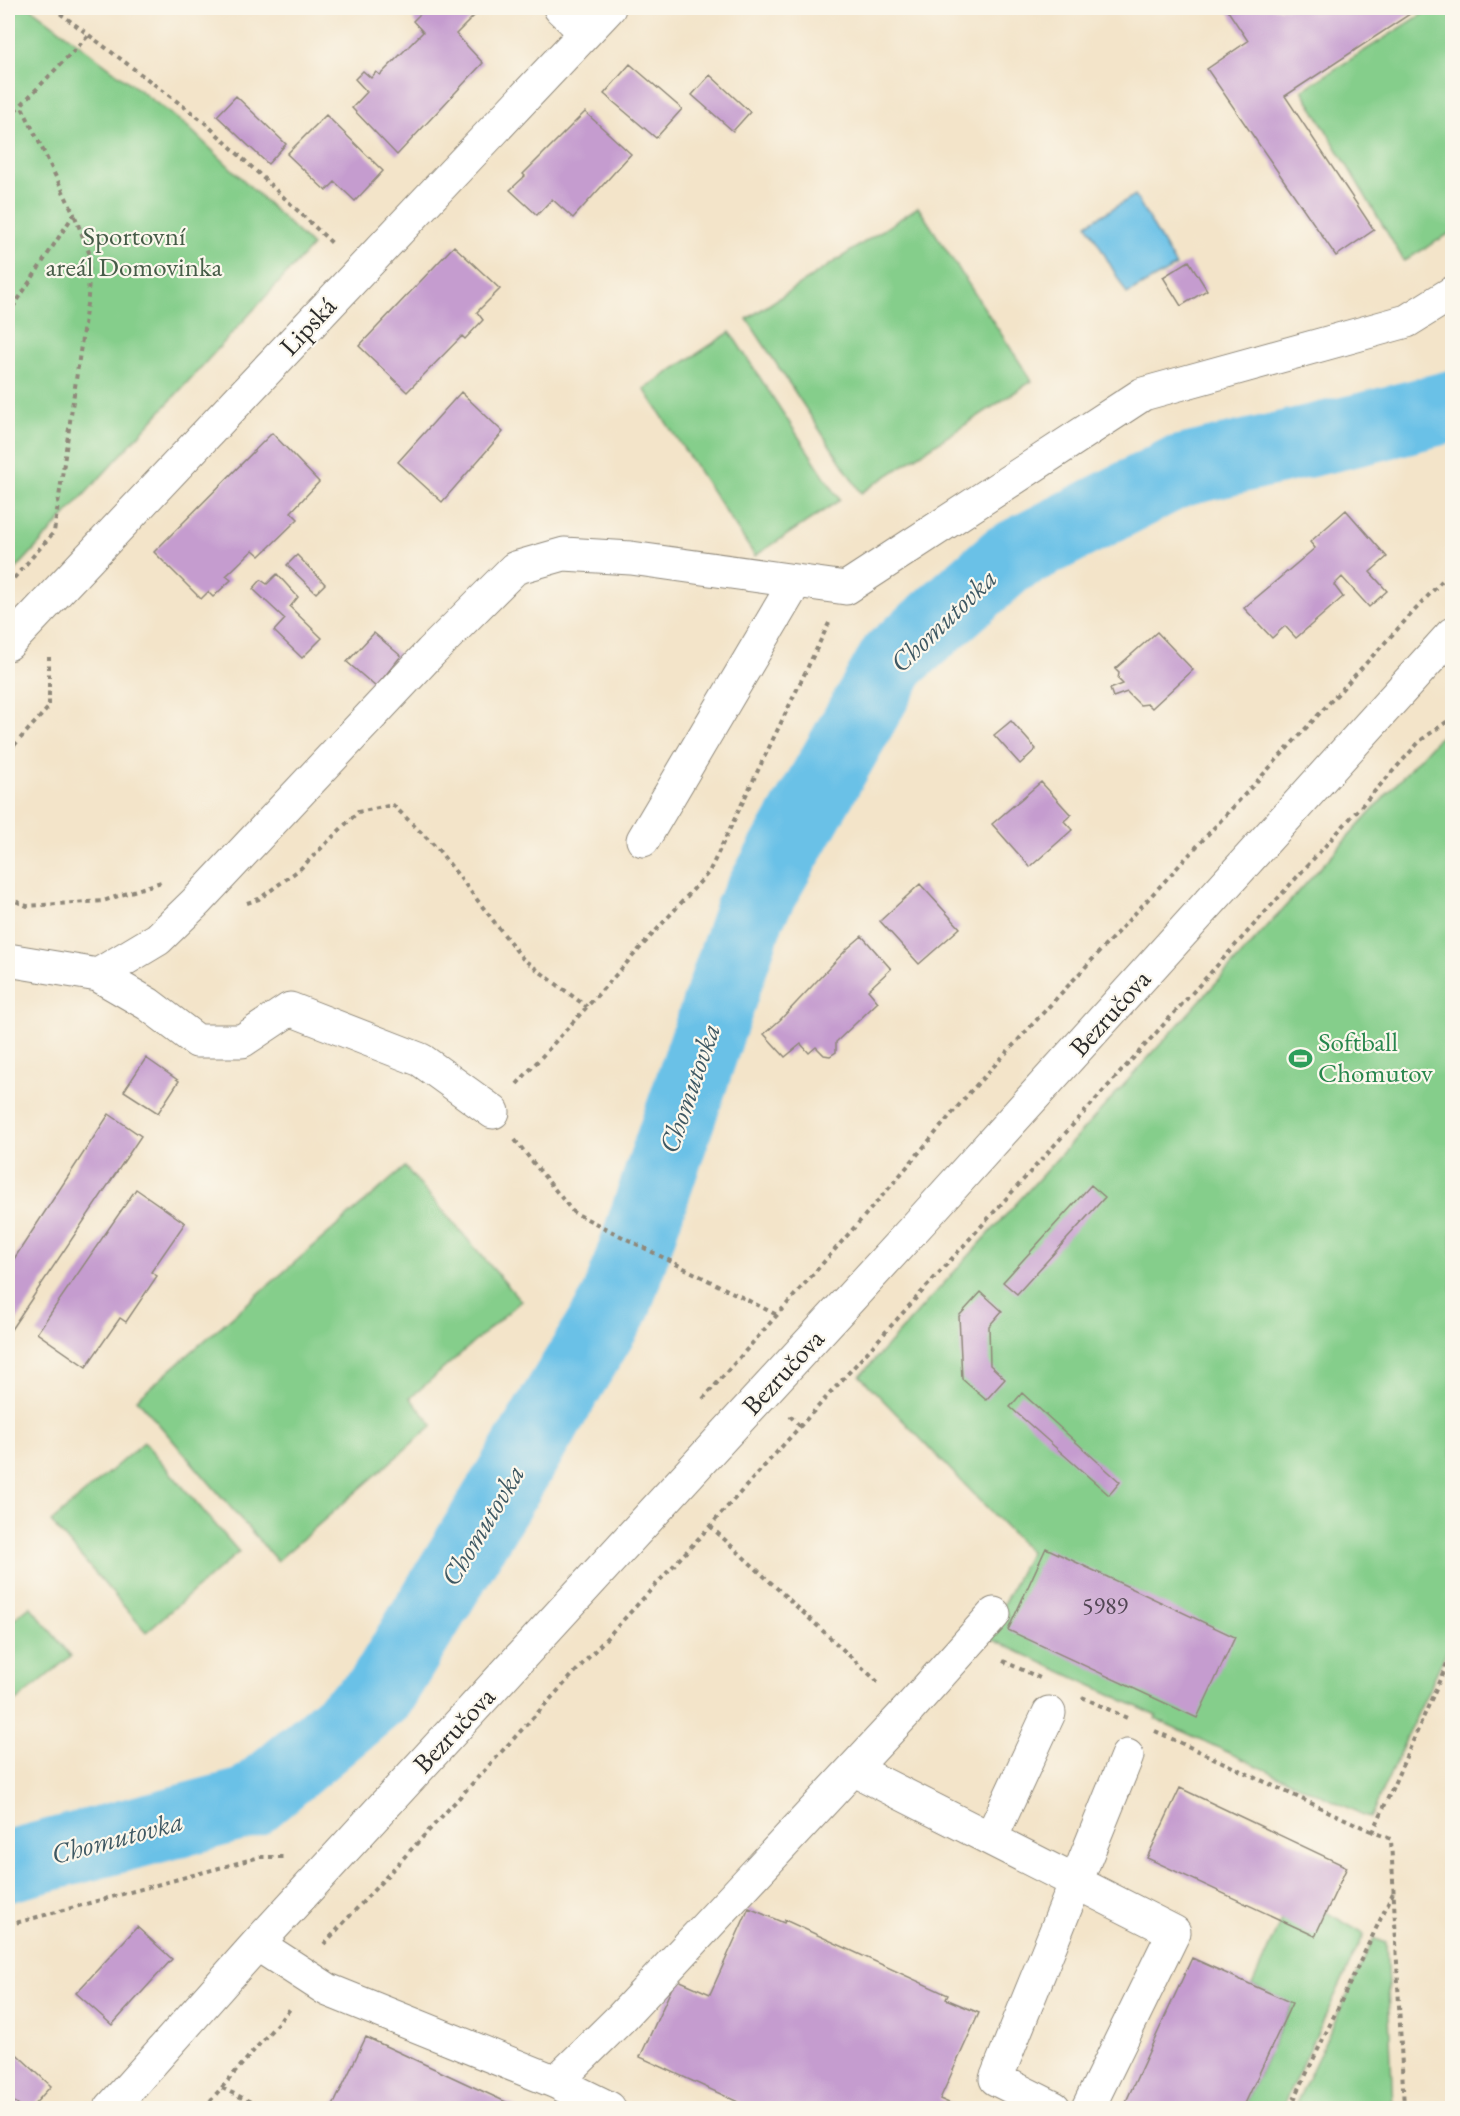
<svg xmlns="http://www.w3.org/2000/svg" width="1460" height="2116" font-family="'EB Garamond',serif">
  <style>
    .green { fill: #85ce8b; stroke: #587c5b; stroke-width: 1.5 }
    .water { fill: #6ac1e7; stroke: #4a7689; stroke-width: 1.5 }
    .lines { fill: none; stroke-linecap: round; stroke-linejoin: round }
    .river { stroke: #6ac1e7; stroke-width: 72 }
    .building { fill: #c59ccf }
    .minor-casing { stroke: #8f887a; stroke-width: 35 }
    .path { stroke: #8f887a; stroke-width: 4; stroke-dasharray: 4.5 4.5; stroke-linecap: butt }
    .minor { stroke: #fff; stroke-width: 33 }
    .labels { text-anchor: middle; stroke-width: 4.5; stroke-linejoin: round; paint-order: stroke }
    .number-label { font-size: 24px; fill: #524754 }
    .park-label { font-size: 27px; fill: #465c48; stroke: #fbf7ec }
    .street-label { font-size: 27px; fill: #2b2b2b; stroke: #fbf7ec }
    .leisure-label { font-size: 27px; fill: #27864d; stroke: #fbf7ec; text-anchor: start }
    .water-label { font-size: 28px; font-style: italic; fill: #3e5863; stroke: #fbf7ec }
  </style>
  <rect width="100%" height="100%" fill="#fbf7ec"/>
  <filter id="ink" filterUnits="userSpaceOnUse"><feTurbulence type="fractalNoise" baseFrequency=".0167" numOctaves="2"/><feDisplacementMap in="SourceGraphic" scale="12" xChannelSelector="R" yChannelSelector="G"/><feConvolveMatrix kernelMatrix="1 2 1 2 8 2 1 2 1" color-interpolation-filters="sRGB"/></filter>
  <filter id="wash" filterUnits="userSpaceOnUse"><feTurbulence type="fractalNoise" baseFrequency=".008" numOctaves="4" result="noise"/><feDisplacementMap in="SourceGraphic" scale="24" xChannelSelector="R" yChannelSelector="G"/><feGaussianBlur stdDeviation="1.35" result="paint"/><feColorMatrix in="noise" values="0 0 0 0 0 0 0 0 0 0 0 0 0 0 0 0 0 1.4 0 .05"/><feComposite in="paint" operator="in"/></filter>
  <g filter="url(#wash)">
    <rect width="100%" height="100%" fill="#f3e4c9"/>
    <path class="green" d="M8 8H31L188 127 312 246 8 578Z
      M1432 8H1452V232L1404 261 1302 90Z
      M918 207 1032 381 861 493 747 319Z
      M730 332 840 500 755 556 644 389Z
      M1452 729V1639L1370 1818 1156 1719 1157 1716 987 1637 1030 1552 860 1376 1436 740Z
      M405 1167 521 1301 410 1398 433 1425 277 1561 137 1399Z
      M144 1442 239 1552 146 1632 51 1522Z
      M30 1606 71 1656 8 1708V1624Z
      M1326 1912 1364 1934 1282 2108H1243L1292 2004 1252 1985 1281 1920Z
      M1374 1938 1386 1943 1393 2108H1294Z"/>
    <path class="water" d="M1135 195 1176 266 1127 294 1087 224Z"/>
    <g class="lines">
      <path class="river" d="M8 1866 249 1803 380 1693 616 1303 750 912 894 659 1008 559 1177 472 1370 427 1452 406"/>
    </g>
    <g id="blocks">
      <path class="building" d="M426 8H465L474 16 456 34 483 63 397 155 352 108 367 92 355 79 363 71 371 78 376 72 380 75 423 32 413 21Z
        M1226 8H1419L1285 96 1374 230 1336 256 1207 69 1248 41Z
        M630 64 682 109 656 138 604 94Z
        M710 75 750 112 733 131 692 95Z
        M236 96 286 144 268 164 217 116Z
        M585 112 631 154 573 218 552 199 537 215 510 190 525 176 523 174Z
        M326 115 383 171 355 201 335 182 326 191 287 154Z
        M454 246 500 289 477 312 483 320 465 339 462 336 407 392 359 346Z
        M1189 261 1207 290 1181 306 1163 277Z
        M461 392 503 432 442 502 398 462Z
        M272 433 319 482 291 512 298 519 260 556 253 550 226 576 231 580 213 597 208 592 201 599 154 552Z
        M1346 510 1387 557 1370 572 1387 591 1369 607 1342 577 1334 585 1343 597 1319 618 1296 638 1285 626 1272 638 1244 608 1315 548 1310 542Z
        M297 555 325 584 316 593 287 565Z
        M277 574 298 597 290 607 322 638 302 658 274 631 285 619 253 589 261 580 267 584Z
        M1157 632 1193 670 1152 708 1148 704 1140 705 1127 692 1113 697 1110 689 1123 684 1118 679 1119 673 1115 669Z
        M374 633 401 656 376 687 347 662Z
        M1011 721 1036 749 1020 764 994 735Z
        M1041 782 1071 815 1064 821 1072 830 1030 867 992 824Z
        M920 884 960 928 919 964 880 921Z
        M862 936 891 969 868 990 878 1002 836 1042V1052L830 1056 824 1055 816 1047 809 1053 801 1044 785 1057 764 1034 780 1020 847 949Z
        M146 1058 179 1081 158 1113 124 1091Z
        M109 1114 141 1136 10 1331 8 1329V1268Z
        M1091 1185 1105 1197 1017 1294 1003 1282Z
        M136 1189 185 1223 151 1272 157 1276 126 1322 120 1318 86 1367 37 1333Z
        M981 1292 1002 1311 989 1326 990 1365 1005 1379 986 1400 962 1379 959 1316Z
        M1022 1393 1120 1482 1109 1495 1010 1407Z
        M1046 1548 1235 1637 1197 1718 1008 1630Z
        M1180 1788 1347 1867 1315 1936 1147 1858Z
        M749 1908 784 1923 785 1920 948 1995 946 1999 979 2013 940 2099 960 2108H751L640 2057 676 1979 710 1994Z
        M137 1927 172 1959 112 2025 76 1993Z
        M1192 1958 1292 2003 1243 2108H1123Z
        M366 2037 465 2083 519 2108H332Z
        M8 2046 51 2086 31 2108H21L8 2096Z"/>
    </g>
  </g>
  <g filter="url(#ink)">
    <use href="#blocks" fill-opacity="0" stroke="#8f887a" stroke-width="1.5"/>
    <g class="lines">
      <defs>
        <path id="minor" d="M560 8 585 32
          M8 644 609 8
          M643 840 796 581
          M8 960 98 975 148 1004 197 1041H242L290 1009 421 1060 493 1112
          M98 975 158 939 196 902 431 652 515 568 564 554 631 558 846 588 1143 394 1407 321 1452 293
          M853 1769 1174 1932 1088 2108
          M991 1838 1049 1713
          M257 1944 328 1990 556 2082 609 2108
          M556 2082 622 2017 908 1710 994 1614
          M111 2108 257 1944 923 1219 1452 634
          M1054 2108 996 2079 1127 1756"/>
      </defs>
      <use href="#minor" class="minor-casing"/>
      <path class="path" d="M53 8 203 121 334 245
        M8 117 21 105
        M8 315 74 214 21 105 89 35
        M8 585 54 532 88 297 90 255 74 214
        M8 752 49 707V657
        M8 898 27 906 103 901 161 882
        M247 903 259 899 300 869 358 812 393 805 437 848 523 959 587 1007
        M517 1084 709 872 829 623
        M515 1140 573 1212 777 1315
        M703 1399 890 1187 970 1092 1452 570
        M790 1416 800 1426
        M710 1526 881 1685
        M1003 1661 1040 1678
        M1082 1697 1127 1718
        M1155 1731 1373 1832
        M8 1925 260 1857H285
        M324 1944 710 1526 1421 740 1452 718
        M222 2088 263 2108
        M204 2108 290 2009
        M1290 2108 1393 1893
        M1404 2108 1391 1839 1373 1832 1452 1652"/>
      <use href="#minor" class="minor"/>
    </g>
  </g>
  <defs>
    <symbol id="stadium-bare" viewBox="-9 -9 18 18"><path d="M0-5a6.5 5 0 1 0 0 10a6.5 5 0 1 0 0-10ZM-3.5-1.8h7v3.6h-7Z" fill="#2e9e5b" stroke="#fbf7ec" stroke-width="2.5" paint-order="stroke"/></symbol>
  </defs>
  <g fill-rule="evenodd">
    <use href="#stadium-bare" x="1284" y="1042" width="33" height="33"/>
  </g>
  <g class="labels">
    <g class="number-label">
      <text x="1105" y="1614">5989</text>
    </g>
    <g class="park-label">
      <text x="134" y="245">Sportovní<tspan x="134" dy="31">areál Domovinka</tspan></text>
    </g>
    <g class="street-label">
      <text transform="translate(308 326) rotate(-47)" y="9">Lipská</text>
      <text transform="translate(1110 1013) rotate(-48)" y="9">Bezručova</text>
      <text transform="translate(783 1372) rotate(-47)" y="9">Bezručova</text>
      <text transform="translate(454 1730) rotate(-47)" y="9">Bezručova</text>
    </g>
    <g class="leisure-label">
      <text x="1318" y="1051">Softball<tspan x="1318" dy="31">Chomutov</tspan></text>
    </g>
    <g class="water-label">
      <text transform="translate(943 620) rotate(-44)" y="10">Chomutovka</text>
      <text transform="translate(689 1088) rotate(-71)" y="10">Chomutovka</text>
      <text transform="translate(482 1525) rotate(-59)" y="10">Chomutovka</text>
      <text transform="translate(117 1837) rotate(-15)" y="10">Chomutovka</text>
    </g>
  </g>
  <rect width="1460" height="2116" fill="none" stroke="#fbf7ec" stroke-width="30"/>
</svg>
